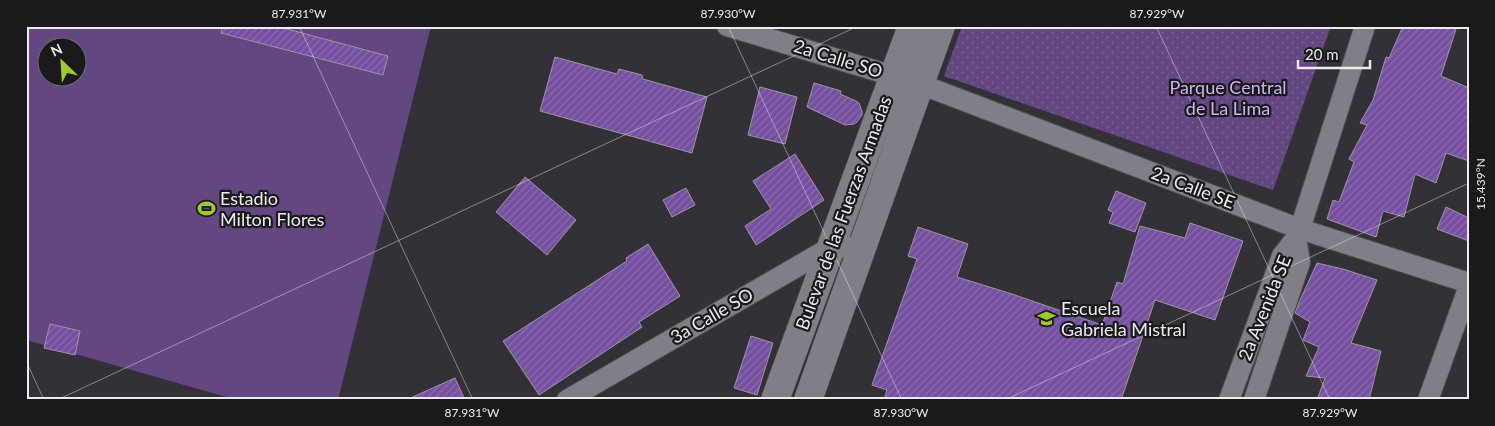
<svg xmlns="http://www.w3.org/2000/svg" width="1495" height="426" font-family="Lato,sans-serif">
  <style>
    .grass { fill: url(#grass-dots) }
    .pitch { fill: #624781; fill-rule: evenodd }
    .building { fill: url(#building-hatch); stroke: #9a97a0 }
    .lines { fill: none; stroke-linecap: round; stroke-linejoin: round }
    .street-casing { stroke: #524f55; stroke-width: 22 }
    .secondary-casing { stroke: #524f55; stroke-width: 29 }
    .street { stroke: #827e87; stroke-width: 20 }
    .secondary { stroke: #827e87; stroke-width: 28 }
    .ticks { fill: none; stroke: #edebf0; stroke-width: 1; stroke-opacity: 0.45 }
    .labels { text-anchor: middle; stroke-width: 4.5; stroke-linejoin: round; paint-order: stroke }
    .street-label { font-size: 18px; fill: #edebf0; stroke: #1a191c }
    .park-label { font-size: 18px; fill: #cdb2f3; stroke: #1a191c }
    .poi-label { font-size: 18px; fill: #edebf0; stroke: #1a191c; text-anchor: start }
    .neatline { fill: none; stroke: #edebf0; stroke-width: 2 }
    .ticks-label { font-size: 12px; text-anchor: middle; fill: #edebf0 }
  </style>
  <defs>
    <pattern id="grass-dots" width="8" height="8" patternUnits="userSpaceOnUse" patternTransform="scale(1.25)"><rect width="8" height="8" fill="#624781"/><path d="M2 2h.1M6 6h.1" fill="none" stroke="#796293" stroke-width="1.8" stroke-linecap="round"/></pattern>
    <pattern id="building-hatch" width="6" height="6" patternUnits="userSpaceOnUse" patternTransform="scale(1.25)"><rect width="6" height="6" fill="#7650a0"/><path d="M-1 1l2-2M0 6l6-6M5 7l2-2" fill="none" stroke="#8a69ae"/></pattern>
  </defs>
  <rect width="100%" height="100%" fill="#333038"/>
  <path class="grass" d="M962 26H1331L1273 190 944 76Z"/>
  <path class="pitch" d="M26 26H431L338 400H237L26 340ZM48 48H78V78H48Z"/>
  <path class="building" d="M222 26H276L388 56 383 75 221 33Z
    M1403 26H1457L1441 76 1469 88V161L1446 153 1436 183 1415 174 1404 217 1383 211 1376 237 1327 219 1333 200 1339 202 1354 162 1349 159 1367 125 1360 123 1373 100 1386 57 1389 58Z
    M555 57 617 74 619 69 642 75 643 79 707 97 692 153 540 111Z
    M814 83 841 91 840 94 856 101 859 103 862 111V115L857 122 854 124 845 125 807 107Z
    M760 87 797 97 785 144 748 135Z
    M795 154 824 200 756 245 745 226 771 209 753 181Z
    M525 177 576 220 547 255 496 212Z
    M686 188 695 205 672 217 663 200Z
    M1116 191 1146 203 1135 232 1109 223 1113 212 1108 210Z
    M1446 207 1469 218V241L1437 229Z
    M1190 223 1243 241 1215 320 1155 300 1121 400H884L887 390 872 385 917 259 908 256 918 227 968 244 957 277 1012 294 1102 325 1117 282 1123 284 1140 226 1185 238Z
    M648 244 680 296 639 322 642 327 539 395 503 341 627 261 626 258Z
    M1317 263 1343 269 1377 280 1351 343 1381 351 1369 400H1317L1325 378 1306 376 1319 347 1303 340 1310 322 1295 313 1301 298Z
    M50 324 80 331 75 355 44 348Z
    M751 336 773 343 757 395 734 388Z
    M455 378 465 400H406Z"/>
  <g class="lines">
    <defs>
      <path id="street" d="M727 26 920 84 1300 229 1469 283
        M567 400 831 247H862
        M1229 400 1282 256 1296 238 1300 229 1365 26
        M1254 400 1300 262 1296 238
        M1428 400 1469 286"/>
      <path id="secondary" d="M775 400 912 26
        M808 400 920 84 941 26"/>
    </defs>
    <use href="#street" class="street-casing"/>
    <use href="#secondary" class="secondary-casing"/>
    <use href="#street" class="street"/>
    <use href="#secondary" class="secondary"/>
  </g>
  <path class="ticks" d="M299 26 473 400M728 26 902 400M1156 26 1330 400M26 361 44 400M57 400 858 26M1005 400 1469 183"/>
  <defs>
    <symbol id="stadium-bare" viewBox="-9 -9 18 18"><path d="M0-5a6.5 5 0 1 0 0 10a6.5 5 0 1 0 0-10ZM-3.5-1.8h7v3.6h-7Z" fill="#a0c92b" stroke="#1a191c" stroke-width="2.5" paint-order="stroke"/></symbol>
    <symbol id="school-bare" viewBox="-9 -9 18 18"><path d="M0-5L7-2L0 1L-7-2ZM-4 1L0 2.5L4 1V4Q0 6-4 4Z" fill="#a0c92b" stroke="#1a191c" stroke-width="2.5" paint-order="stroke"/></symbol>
  </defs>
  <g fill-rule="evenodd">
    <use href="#stadium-bare" x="194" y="196" width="25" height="25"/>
    <use href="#school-bare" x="1034" y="306" width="25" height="25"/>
  </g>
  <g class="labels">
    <g class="street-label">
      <text transform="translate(838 59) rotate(17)" y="6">2a Calle SO</text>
      <text transform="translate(1193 188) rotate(21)" y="6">2a Calle SE</text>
      <text transform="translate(844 213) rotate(-70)" y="6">Bulevar de las Fuerzas Armadas</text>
      <text transform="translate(1265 308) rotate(-68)" y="6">2a Avenida SE</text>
      <text transform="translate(712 316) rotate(-30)" y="6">3a Calle SO</text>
    </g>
    <g class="park-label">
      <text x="1228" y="94">Parque Central<tspan x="1228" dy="21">de La Lima</tspan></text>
    </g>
    <g class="poi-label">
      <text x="220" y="205">Estadio<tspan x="220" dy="21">Milton Flores</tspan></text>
      <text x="1061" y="315">Escuela<tspan x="1061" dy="21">Gabriela Mistral</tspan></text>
    </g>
  </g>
  <rect width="1495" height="426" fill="none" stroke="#1a191c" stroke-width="55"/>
  <g transform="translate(62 62) rotate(335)"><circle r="24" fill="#1a191c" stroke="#6e6d71"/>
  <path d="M0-4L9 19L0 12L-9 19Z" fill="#a0c92b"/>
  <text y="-8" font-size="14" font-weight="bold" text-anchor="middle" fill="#edebf0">N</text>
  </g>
  <path d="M1298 60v8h72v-8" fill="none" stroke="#edebf0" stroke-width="2.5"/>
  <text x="1305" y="60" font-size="15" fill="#edebf0" stroke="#1a191c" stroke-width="4" paint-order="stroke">20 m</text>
  <rect x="28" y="28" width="1440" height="370" class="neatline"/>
  <g class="ticks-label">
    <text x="299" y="18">87.931°W</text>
    <text x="728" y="18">87.930°W</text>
    <text x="1157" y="18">87.929°W</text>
    <text transform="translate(1481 184) rotate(-90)" y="4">15.439°N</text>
    <text x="472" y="417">87.931°W</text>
    <text x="901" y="417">87.930°W</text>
    <text x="1330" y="417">87.929°W</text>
  </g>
</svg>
